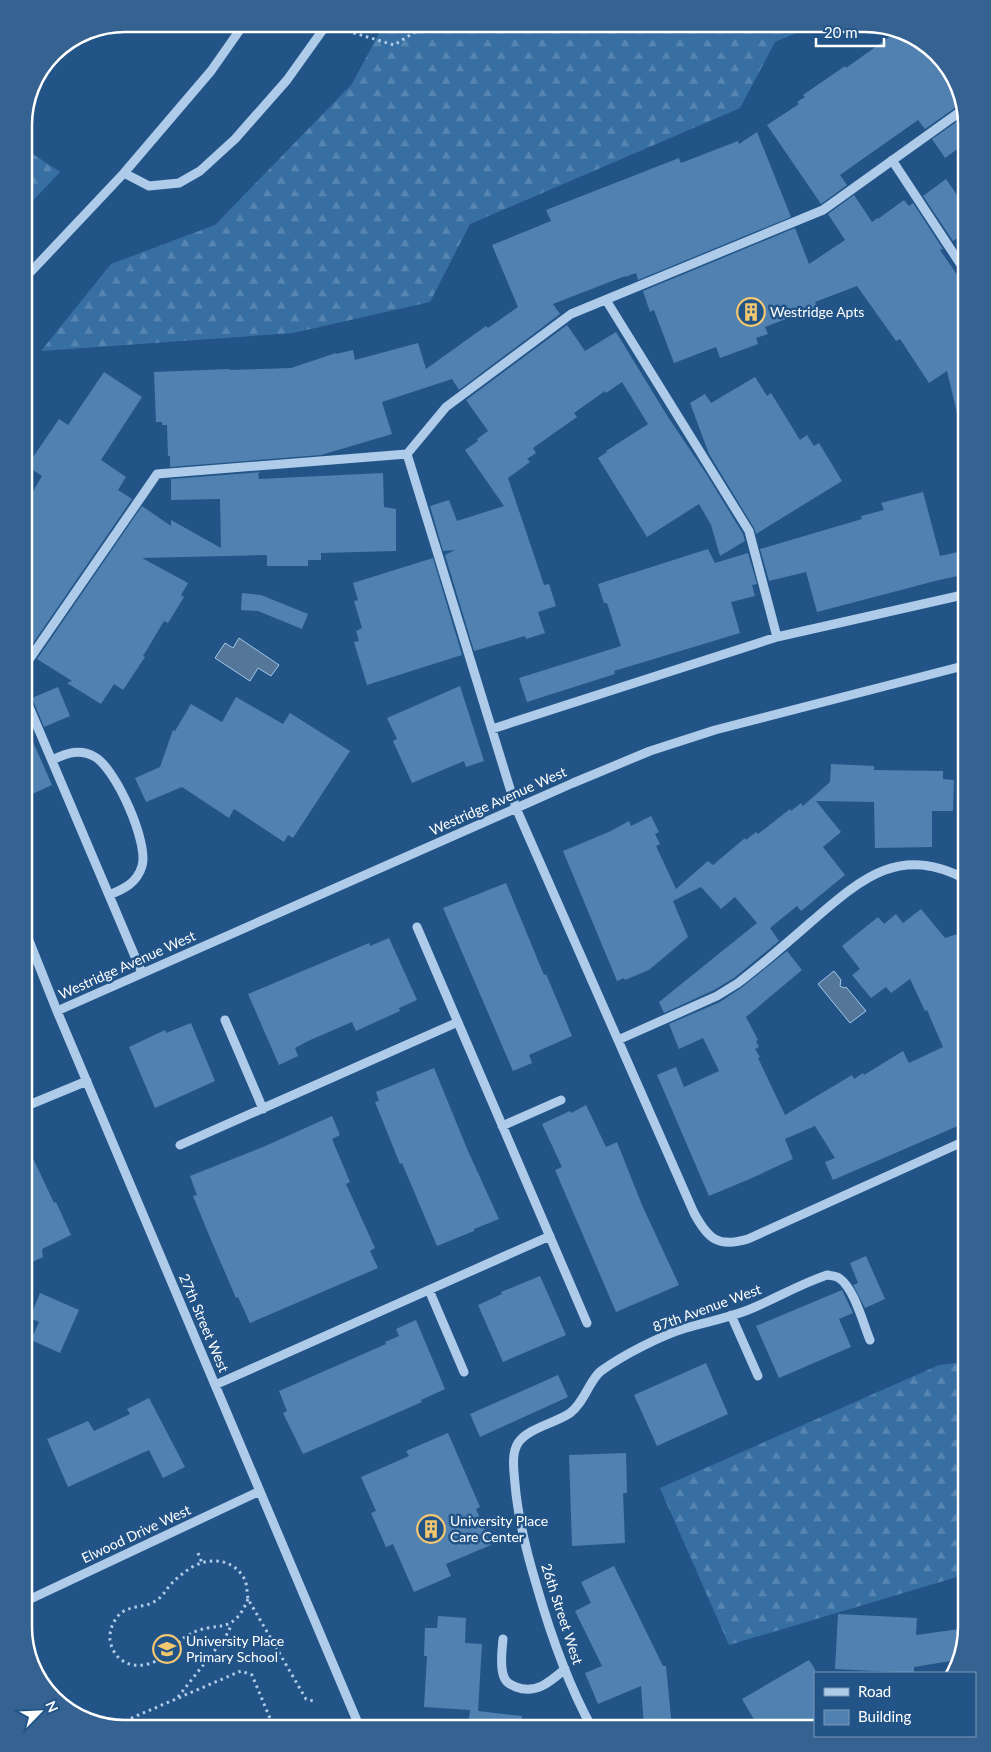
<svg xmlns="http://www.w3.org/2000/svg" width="991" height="1752" font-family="Lato,sans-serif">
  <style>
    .forest { fill: url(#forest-firs) }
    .water { fill: #547799; stroke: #a2c8ea }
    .building { fill: #5081b0 }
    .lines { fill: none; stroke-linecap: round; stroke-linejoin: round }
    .path { stroke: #aecce9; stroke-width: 3; stroke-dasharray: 2.5 4; stroke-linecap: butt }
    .minor { stroke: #aecce9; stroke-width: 9 }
    .labels { text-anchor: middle; stroke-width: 5; stroke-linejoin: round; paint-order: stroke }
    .poi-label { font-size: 14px; fill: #fff; stroke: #235487; text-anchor: start }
    .street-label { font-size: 14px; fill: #fff; stroke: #235487 }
    .rim { fill: none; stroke: #fff; stroke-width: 2.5 }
  </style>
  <defs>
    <pattern id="forest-firs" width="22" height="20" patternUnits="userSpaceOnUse" patternTransform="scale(1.25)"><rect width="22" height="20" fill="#386fa3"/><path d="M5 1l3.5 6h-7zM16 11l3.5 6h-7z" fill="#5685b1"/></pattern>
  </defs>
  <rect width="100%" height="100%" fill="#235487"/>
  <path class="forest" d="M384 24H818L775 42 740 108 470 224 430 302 293 333 41 351 111 264 215 225 352 84Z
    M24 148 60 172 24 210Z
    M963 1362 967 1372V1580L960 1576 729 1645 660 1488 939 1365Z"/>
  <path class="water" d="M239 638 279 665 271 676 258 668 250 681 215 658 225 643 233 648Z
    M834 971 841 980 840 986 844 988 846 987 866 1011 850 1023 818 984Z"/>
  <path class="building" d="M895 33 922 41 957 81 962 103 925 129 918 120 840 175 847 185 821 204 767 125 799 104 797 102 805 97 803 95 845 66 846 68Z
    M965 116 967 125V142L945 158 932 139Z
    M757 132 791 217 638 280 636 273 625 277V276L553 304 560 314 459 390 452 379 382 402 392 434 321 455 170 467V456H168L167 425H162V422H156L154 372 230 369V370L291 368 336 353V354L353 350 355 360 418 343 426 369 486 326 488 328 518 307 492 245 551 221 546 210 679 158 681 163 738 141 739 144Z
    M946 179 967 209V232L953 241 923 196Z
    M854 195 872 222 877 218 878 219 904 200 909 206 913 203 943 249 940 250 967 289V424L960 425 947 371 929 383 900 339 896 341 857 286 815 302 817 307 765 327 768 334 756 338 758 344 720 358 716 347 674 363 654 310 650 312 643 291 795 228 809 264 845 240 828 214Z
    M567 325 585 351 616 332 668 417 707 475 743 534 745 541 720 556 711 525 699 504 647 537 598 458 607 452 606 451 648 424 622 382 606 393 605 391 574 413 577 417 533 448 536 453 527 459 530 462 508 478 544 585 549 584 556 606 538 612 545 633 526 639 525 636 474 651 445 555 455 550 443 551 430 506 449 500 457 521 504 506 465 450 478 441 477 439 488 431 466 400Z
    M104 372 142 397 101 460 126 477 118 490 132 499 27 652 24 651V507L42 476 27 466 59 419 68 425Z
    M755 377 767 396 771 393 800 440 807 435 814 446 819 443 842 481 756 534 754 528 709 454 690 403 705 394 711 403Z
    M261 472 258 473 259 479 383 473 384 507 396 509V551L321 553V560H308V566H267V555L142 558 188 583 181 595 184 597 168 623 164 621 143 656 145 657 123 690 114 684 101 704 67 683 72 681 37 659 142 506 171 526V520L221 548 220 499 171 500V479Z
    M923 492 940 556 967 550V574L939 580 817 612 806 572 769 581 760 549 862 519 861 516 884 510 881 503Z
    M708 549 715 563 748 553 757 584 752 585 755 596 731 602 740 633 614 671 615 674 527 702 519 678 621 646 607 603H604L598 584Z
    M433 558 462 655 367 685 354 642 359 641 356 631 362 628 354 601 358 600 353 583Z
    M242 593 261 595 308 614 302 629 258 611 241 610Z
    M460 686 484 761 466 767 464 761 412 783 393 741 397 739 387 718Z
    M58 687 70 716 44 727 32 698Z
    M236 697 283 724 290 713 350 751 293 838 288 835 284 842 234 809 229 818 182 787 146 802 135 778 160 767 173 730 175 731 191 704 222 722Z
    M24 711 33 732 29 733 52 785 30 795 24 782Z
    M831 764 874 766V770L943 771V779L954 780 953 811H932V847L875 848 874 802 816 801 841 832 823 847 845 875 801 911 797 906 770 928 779 941 734 978 714 990 664 1013 659 1002 757 923 735 897 721 909 701 887 673 901 688 937 649 970 625 980 624 978 617 981 563 851 611 831 629 821 631 826 651 816 659 832 655 834 660 844 656 846 676 889 708 861 713 865 745 838 746 840 756 832 758 834 790 809 791 811 801 803 803 806 830 782Z
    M506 883 544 975 546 974 572 1036 529 1055 532 1063 513 1071 443 908Z
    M921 909 945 938 967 931V1000L964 1002 967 1009V1122L833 1180 825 1162 835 1158 815 1126 785 1139 793 1159 752 1178 709 1196 657 1075 676 1067 684 1087 719 1071 703 1038 679 1049 669 1024 720 1002 741 988 787 951 802 970 746 1017 758 1040 756 1041 759 1047 755 1049 760 1057 758 1058 785 1115 852 1075 854 1079 863 1073 864 1075 903 1051 909 1063 943 1047 927 1010 925 1011 910 979 891 993 886 987 871 998 852 975 860 969 842 946 878 917 884 924 896 914 903 923Z
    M389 938 417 1000 399 1008 400 1011 356 1031 352 1022 308 1041 295 1048 298 1056 279 1065 248 994 369 943 370 946Z
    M191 1023 215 1081 155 1108 129 1047 165 1030 166 1033Z
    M434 1068 468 1151 499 1219 474 1229V1231L437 1246 402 1163 400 1164 375 1102 379 1101 376 1092Z
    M586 1105 606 1147 617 1142 642 1205 679 1285 616 1312 555 1170 562 1167 542 1124 570 1111 571 1113Z
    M332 1116 340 1135 332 1139 350 1182 346 1184 375 1248 370 1251 378 1268 250 1323 238 1297 236 1298 211 1240 193 1196 197 1195 190 1176 263 1147Z
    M24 1139 54 1203 56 1202 71 1235 42 1249 43 1257 24 1266Z
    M866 1256 885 1299 865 1308 853 1285 858 1283 850 1263Z
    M540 1276 566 1335 503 1362 478 1305 502 1294 501 1292Z
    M842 1290 853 1313 839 1319 851 1347 779 1378 756 1326Z
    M40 1293 79 1310 60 1353 31 1340 39 1322 30 1318Z
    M416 1320 445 1389 421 1400 422 1402 303 1454 283 1413 287 1411 279 1391 386 1344 385 1342 399 1336 396 1329Z
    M706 1363 728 1414 657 1446 634 1395Z
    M558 1375 568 1397 480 1437 470 1414Z
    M149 1398 185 1467 163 1478 149 1450 68 1487 47 1439 88 1421 94 1431 130 1414 127 1409Z
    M448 1433 480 1507 476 1509 491 1545 446 1564 451 1576 414 1592 393 1544 386 1547 371 1513 376 1511 361 1477 409 1456 406 1451Z
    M626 1453 627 1493H623L625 1543 572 1546 569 1455Z
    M614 1566 663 1666H666L672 1728H655L652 1725 644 1726 641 1686 598 1704 585 1673 602 1666 575 1611 591 1603 581 1582Z
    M838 1614 917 1618 916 1635 967 1628 957 1660 914 1667V1673L835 1669Z
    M438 1616 466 1618 465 1643 482 1644 478 1711 522 1716 521 1728H468L470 1710 424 1707 427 1656H424L425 1628H437Z
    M809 1660 815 1669V1722L804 1728H759L742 1699Z"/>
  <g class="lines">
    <path class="path" d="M341 29 394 45 428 24
      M198 1553 202 1563
      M248 1599C232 1638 216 1619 188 1635 181 1639 177 1645 172 1651 159 1662 139 1671 123 1661 116 1657 111 1648 110 1640 109 1630 114 1619 121 1613 131 1605 146 1608 157 1600 164 1595 166 1589 172 1583 177 1578 183 1573 189 1569 208 1556 234 1558 245 1580 247 1585 247 1593 248 1599L306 1699 313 1701
      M178 1697 226 1636 232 1624
      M113 1726 241 1671 252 1675 274 1728"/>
    <path class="minor" d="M892 160 967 274
      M124 173 149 186 179 183 200 171 235 139 287 80 327 24
      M24 279 124 173 211 71 244 24
      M606 300 749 531 777 637
      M407 454 516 808 694 1213C708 1239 718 1248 748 1239L967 1140
      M24 667 157 474 407 454 446 407 571 314 823 210 964 109
      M24 695 142 973
      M492 729 777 637 967 594
      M52 760C67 753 80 748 95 757 116 769 149 843 142 866 137 883 124 889 109 895
      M417 927 587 1323
      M24 928 57 1011 360 1728
      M57 1011 573 783 650 751 715 730 967 665
      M225 1020 263 1109
      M618 1040 717 996 738 983C763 964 787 943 811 922 861 879 900 843 967 880
      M24 1107 87 1081
      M502 1126 561 1100
      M180 1145 458 1022
      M429 1290 464 1372
      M731 1315 758 1376
      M215 1385 550 1236
      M24 1602 260 1491
      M503 1639C502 1650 500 1663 503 1674 505 1682 509 1684 516 1687 536 1695 551 1681 565 1669
      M592 1728C568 1684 551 1636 537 1587 527 1554 518 1519 515 1484 514 1471 511 1454 518 1443 528 1428 556 1423 570 1413 584 1403 590 1379 601 1371 623 1355 660 1336 686 1328 706 1322 728 1318 748 1310 775 1299 800 1284 827 1275 832 1276 836 1276 839 1278 854 1288 863 1323 870 1340"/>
  </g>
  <defs>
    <symbol id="building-ring" viewBox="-11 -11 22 22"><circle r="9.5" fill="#235487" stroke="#f4c771" stroke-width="1.5"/><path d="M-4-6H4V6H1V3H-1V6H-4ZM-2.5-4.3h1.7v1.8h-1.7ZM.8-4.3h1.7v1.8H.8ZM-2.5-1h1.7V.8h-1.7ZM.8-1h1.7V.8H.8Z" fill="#f4c771"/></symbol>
    <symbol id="school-ring" viewBox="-11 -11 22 22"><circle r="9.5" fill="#235487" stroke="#f4c771" stroke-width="1.5"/><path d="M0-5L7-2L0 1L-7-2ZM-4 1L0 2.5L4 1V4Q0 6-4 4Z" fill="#f4c771"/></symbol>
  </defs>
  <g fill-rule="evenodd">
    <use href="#building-ring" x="735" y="296" width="32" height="32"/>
    <use href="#building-ring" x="415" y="1513" width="32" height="32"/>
    <use href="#school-ring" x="151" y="1633" width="32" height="32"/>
  </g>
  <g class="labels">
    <g class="poi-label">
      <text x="770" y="317">Westridge Apts</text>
      <text x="450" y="1526">University Place<tspan x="450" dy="16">Care Center</tspan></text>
      <text x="186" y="1646">University Place<tspan x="186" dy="16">Primary School</tspan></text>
    </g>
    <g class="street-label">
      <text transform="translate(498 801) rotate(-24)" y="5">Westridge Avenue West</text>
      <text transform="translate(127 965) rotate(-24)" y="5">Westridge Avenue West</text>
      <text transform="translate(707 1308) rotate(-20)" y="5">87th Avenue West</text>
      <text transform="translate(204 1323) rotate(67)" y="5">27th Street West</text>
      <text transform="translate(136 1534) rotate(-25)" y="5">Elwood Drive West</text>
      <text transform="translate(562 1614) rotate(72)" y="5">26th Street West</text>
    </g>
  </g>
  <path d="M0 0H991V1752H0ZM125 32H865A93 93 0 0 1 958 125V1627A93 93 0 0 1 865 1720H125A93 93 0 0 1 32 1627V125A93 93 0 0 1 125 32Z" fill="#356291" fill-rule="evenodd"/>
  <path class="rim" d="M125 32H865A93 93 0 0 1 958 125V1627A93 93 0 0 1 865 1720H125A93 93 0 0 1 32 1627V125A93 93 0 0 1 125 32Z"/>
  <rect x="814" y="1672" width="162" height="65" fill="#235487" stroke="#7b98b7"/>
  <rect x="824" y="1688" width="25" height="8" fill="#aecce9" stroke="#7b98b7"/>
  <text x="858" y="1697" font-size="15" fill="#ffffff">Road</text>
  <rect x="824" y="1710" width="25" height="15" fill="#5081b0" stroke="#7b98b7"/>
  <text x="858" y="1722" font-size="15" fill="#ffffff">Building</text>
  <g transform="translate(40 1712) rotate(66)" stroke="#235487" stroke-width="4" paint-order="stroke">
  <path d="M0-4L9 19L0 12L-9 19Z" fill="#ffffff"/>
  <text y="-8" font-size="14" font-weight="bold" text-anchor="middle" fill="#ffffff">N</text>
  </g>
  <path d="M816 38v8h68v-8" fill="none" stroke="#ffffff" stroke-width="2.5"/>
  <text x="824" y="38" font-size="15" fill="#ffffff" stroke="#235487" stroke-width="4" paint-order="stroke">20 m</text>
</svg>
